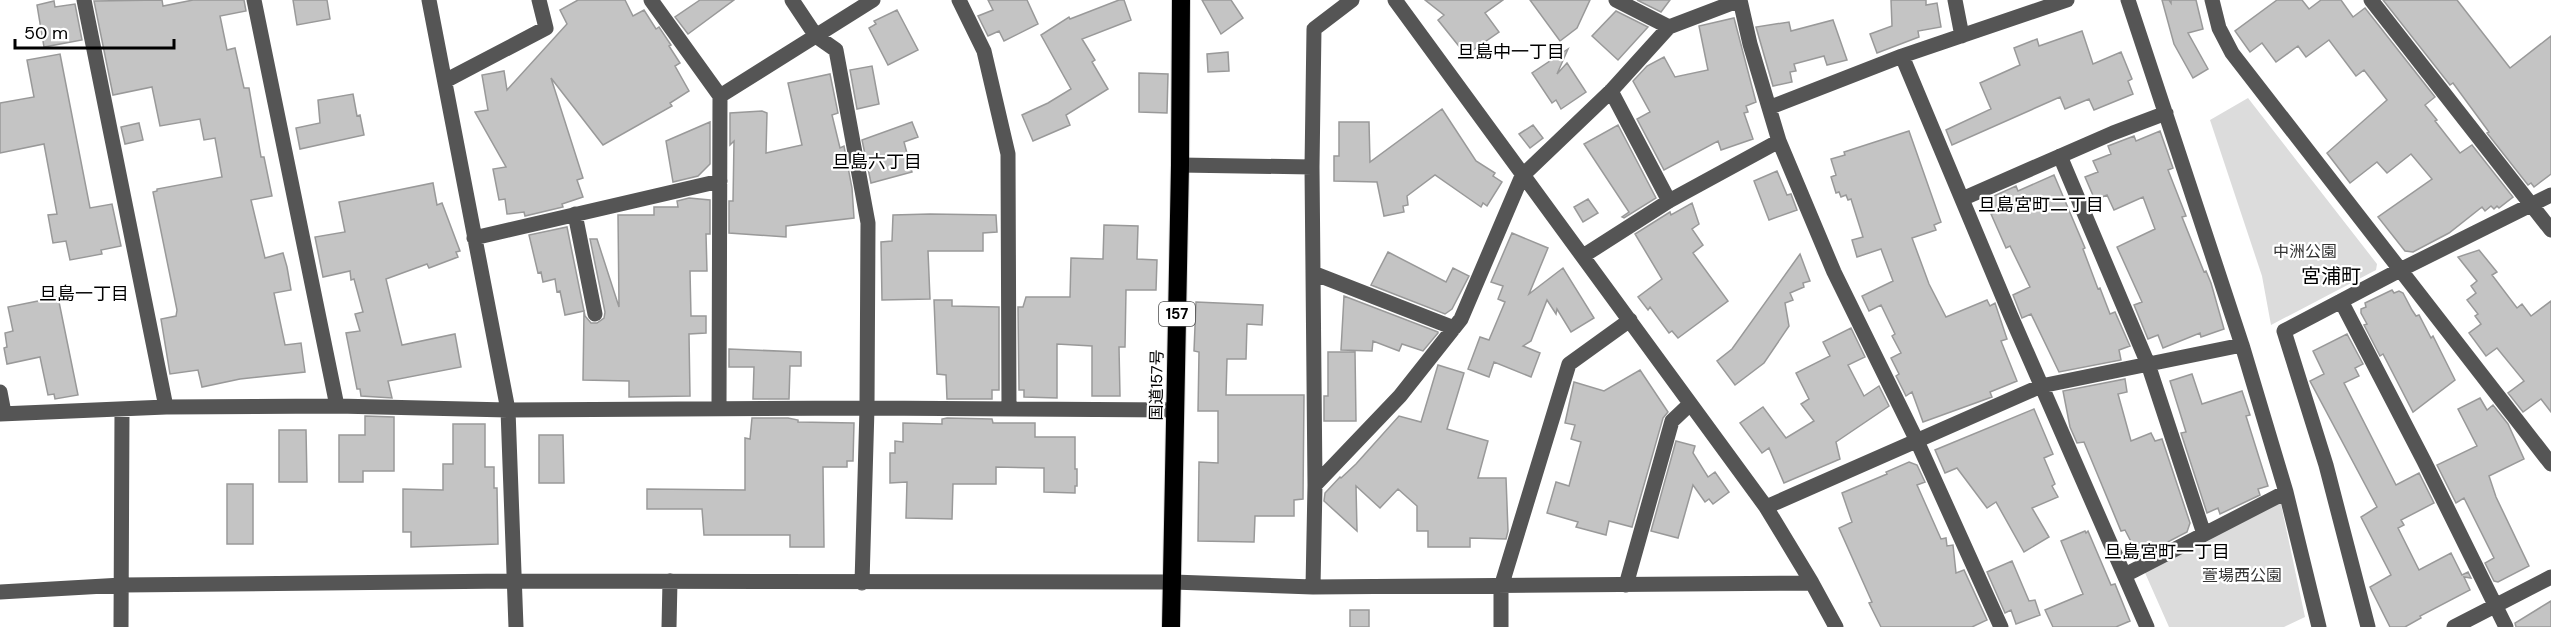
<svg xmlns="http://www.w3.org/2000/svg" width="2551" height="627" font-family="'DM Sans','Noto Sans JP',sans-serif">
  <style>
    .green { fill: #dcdcdc }
    .building { fill: #c4c4c4; stroke: #999; stroke-width: 1.5 }
    .lines { fill: none; stroke-linecap: round; stroke-linejoin: round }
    .highway-casing { stroke: #dbdbdb; stroke-width: 20 }
    .minor { stroke: #555; stroke-width: 15 }
    .highway { stroke: #000; stroke-width: 18 }
    .labels { text-anchor: middle; stroke-width: 4.5; stroke-linejoin: round; paint-order: stroke }
    .shield { fill: #fff; stroke: #4c4c4c; stroke-width: 1.5 }
    .shield-label { font-size: 15px; font-weight: bold; fill: #000 }
    .park-label { font-size: 16px; fill: #333; stroke: #fff }
    .street-label { font-size: 16px; fill: #000; stroke: #fff }
    .neighbourhood-label { font-size: 18px; fill: #000; stroke: #fff }
    .quarter-label { font-size: 20px; fill: #000; stroke: #fff }
  </style>
  <rect width="100%" height="100%" fill="#fff"/>
  <path class="green" d="M2248 98 2377 264 2376 270 2271 325 2262 276 2210 120Z
    M2280 500 2305 617 2284 627H2169L2142 566Z"/>
  <path class="building" d="M162 0 163 6 193 0H244L246 11 220 16 227 50 235 48 244 88H249L261 157H264L272 196 251 200 265 258 283 253 287 267 291 290 274 293 285 345 301 343 305 372 240 379 202 387 198 370 170 374 161 319 176 316 177 310 153 192 157 191V189L222 177 215 138 204 140 200 119 160 126 152 87 113 95 94 1Z
    M293 0H327L330 19 297 25Z
    M578 0H625L633 16 644 10 656 29 659 27 671 45 669 46 680 63 675 66 689 91 670 103 672 106 603 145 551 78 583 178 577 180 583 197 562 204 563 207 525 216 524 212 507 214 505 199 499 200 493 169 506 167 475 112 488 110 482 75 504 71 507 90 567 24 560 10Z
    M700 0H734L688 34 675 17Z
    M988 0H1027L1038 24 1004 41 999 31 988 36 978 16 993 10Z
    M1119 0H1124L1131 20 1082 39 1095 60 1092 62 1108 89 1066 115 1070 125 1033 141 1022 115 1048 103 1071 89 1041 35 1069 17 1070 19Z
    M1202 0H1231L1243 18 1221 34Z
    M1425 0H1503L1485 13 1499 32 1466 55 1438 20 1444 15Z
    M1530 0H1590L1577 28 1560 41Z
    M1637 0H1670L1661 12Z
    M1891 0H1926V5L1937 3 1941 27 1918 31 1919 37 1877 53 1870 34 1892 26Z
    M2162 0H2169L2171 3V0H2196L2203 29 2188 33 2208 69 2193 78 2174 44Z
    M2277 0H2302L2309 9 2321 0H2341L2353 17 2365 8 2435 97 2425 105 2437 120 2435 121 2460 153 2472 145 2513 197 2499 208 2497 206 2494 209 2491 206 2485 211 2482 207 2449 233 2413 252 2405 251 2378 217 2432 179 2411 154 2387 173 2377 162 2350 183 2327 153 2387 100 2364 70 2356 76 2329 40 2306 57 2298 46 2276 62 2262 43 2250 52 2235 31Z
    M2383 0H2457L2510 68 2551 36V174L2534 187 2531 183 2528 185 2487 133 2489 132 2453 83 2450 85Z
    M54 1 55 7 75 4 82 40 44 47 37 5Z
    M897 10 918 50 888 65 869 28 876 24 874 21Z
    M1616 11 1648 27 1618 60 1592 36Z
    M1734 18 1756 102 1746 106 1748 112 1744 113 1753 139 1721 150 1718 141 1664 170 1637 119 1650 112 1633 81 1647 66 1664 57 1675 77 1708 70 1699 26Z
    M1833 20 1847 60 1827 65 1824 56 1794 64 1796 71 1790 72 1792 82 1773 86 1756 27 1789 22 1791 31Z
    M2082 31 2093 64 2121 52 2132 79 2128 81 2133 94 2094 110 2089 99 2065 109 2060 97 1952 145 1946 130 1991 109 1980 83 2020 65 2014 48 2037 39 2039 46Z
    M1568 49 1557 74 1567 63 1586 92 1561 109 1556 100 1552 103 1532 73Z
    M1228 52 1229 71 1208 72 1207 54Z
    M60 54 90 208 112 204 121 246 101 250 102 254 70 260 66 241 53 243 48 215 57 214 44 144 0 153V103L34 97 27 60Z
    M872 66 879 104 857 109 850 70Z
    M1139 73 1168 74 1167 113 1139 112Z
    M830 74 838 113 832 115 840 148 844 146 852 188 854 218 786 226V237L729 233V201H733L734 141 730 145V113L762 111 767 113 766 153 802 145 788 83Z
    M353 94 357 116 360 115 364 135 300 149 296 128 320 123 318 100Z
    M1442 109 1476 161 1495 173 1493 176 1502 182 1487 206 1483 203 1481 207 1435 175 1407 196 1408 205 1403 206 1404 212 1384 216 1377 182 1334 181V156H1339V122H1369L1370 162Z
    M710 122V164L698 176 673 182 666 141Z
    M912 122 918 137 904 142 912 172 871 183 862 140Z
    M139 123 143 140 125 144 121 127Z
    M1533 125 1543 138 1530 148 1519 134Z
    M1618 125 1656 198 1624 218 1622 217 1629 212 1584 144Z
    M1909 131 1941 222 1934 225 1936 230 1912 238 1929 284 1946 317 1987 300 1990 306 1995 303 2007 339 2001 341 2017 381 1990 392 1992 397 1923 422 1912 392 1906 396 1896 376 1899 374 1891 358 1901 353 1892 336 1895 334 1881 305 1869 311 1862 296 1893 281 1881 249 1857 257 1852 240 1863 237 1851 199 1848 200 1846 195 1841 197 1839 192 1836 193 1831 177 1836 175 1831 159 1845 155 1844 152Z
    M2160 131 2173 168 2168 170 2186 216 2182 217 2204 272 2206 271 2211 283 2224 329 2201 337 2200 333 2163 348 2158 335 2148 339 2134 305 2142 302 2117 247 2155 229 2143 197 2114 210 2107 195 2095 200 2085 177 2098 172 2093 161 2111 154 2108 146 2134 136 2136 141Z
    M1777 171 1787 195 1791 194 1797 210 1769 220 1754 181Z
    M2054 175 2085 248 2083 249 2098 289 2100 288 2110 314 2115 312 2130 346 2119 350 2121 360 2059 372 2031 314 2022 318 2013 295 2030 287 2010 246 2006 248 1991 214 1994 213 1987 199 2016 186 2018 191Z
    M433 183 437 205 442 203 460 251 456 252 458 257 429 268 427 264 386 279 402 345 455 334 461 367 388 381 392 398 361 396 360 389H357L346 333 360 331 355 314 363 312 354 279 351 280 350 271 323 277 315 237 345 232 339 202Z
    M689 198 710 200V234H706L707 271H690L691 316H706V333L689 334 690 396 629 397V381L583 380 584 311 565 315 560 291 557 292 555 279 543 282 541 272 538 273 529 235 567 227 585 316 591 323H597L604 318 605 312 590 239H597L619 307 618 215H654V207H678L677 201Z
    M1588 199 1598 213 1583 222 1574 207Z
    M1692 203 1699 224 1692 229 1703 245 1693 253 1728 301 1678 338 1672 331 1669 333 1650 307 1648 310 1638 297 1662 279 1635 234 1670 212 1671 215Z
    M930 214 996 215 997 232 983 233V251H928L930 299 882 300 881 242 892 241 893 215Z
    M1104 225 1138 226 1137 259 1157 260 1156 290H1126L1125 347H1119L1120 396H1092V346L1057 344V398L1024 397V390H1019L1018 307H1023L1026 297H1070L1071 258 1103 259Z
    M1512 233 1548 248 1529 294 1563 268 1594 318 1571 332 1557 309 1556 314 1547 300 1531 341 1523 346 1540 353 1531 377 1494 362 1489 377 1468 369 1480 337 1489 340 1505 302 1498 299 1503 286 1491 282Z
    M2479 250 2497 272 2492 275 2517 308 2522 304 2531 316 2551 301V412L2541 399 2523 412 2508 393 2524 381 2497 348 2486 356 2469 333 2481 324 2475 316 2478 314 2467 300 2476 293 2471 286 2477 281 2458 257Z
    M1388 252 1446 282 1453 268 1469 276 1452 309 1445 314 1371 285Z
    M1800 254 1810 281 1803 283 1804 287 1790 293 1793 300 1785 303 1789 326 1764 363 1735 385 1717 361 1732 349Z
    M2392 290 2394 293 2399 291 2403 293 2412 310 2416 316 2419 315 2431 338 2433 336 2455 380 2413 412 2383 354 2380 356 2364 325 2367 324 2361 313V309L2366 307 2365 303Z
    M1344 296 1438 332V333L1423 351 1402 344 1399 351 1373 341 1372 351 1341 350Z
    M58 297 78 395 55 399 54 394 48 395 40 357 7 364 4 348 7 347 5 333 13 331 8 307Z
    M934 300H952V306L999 307V390H992V399H947L946 375 937 374Z
    M1196 302 1263 305 1262 325 1247 324 1246 359H1227L1226 395H1304L1303 499 1294 500V516H1255L1254 542 1198 541 1199 462 1218 463V411H1198L1199 352 1194 351Z
    M1851 328 1865 357 1848 365 1864 396 1879 386 1889 406 1836 442 1840 459 1784 483 1769 448 1762 453 1740 423 1763 407 1786 438 1814 421 1801 404 1809 399 1796 373 1830 356 1823 342Z
    M2347 334 2363 364 2355 368 2359 376 2344 383 2396 485 2419 473 2434 503 2401 520 2404 525 2398 528 2419 570 2451 553 2462 575 2468 572 2471 578 2464 577 2470 590 2420 616 2421 618 2405 627H2390L2370 587 2391 575 2361 517 2377 507 2310 381 2324 374 2313 351Z
    M729 349 801 352V366H790L789 399H753L754 367H729Z
    M1328 352H1355L1356 421H1324V396H1328Z
    M1438 365 1464 373 1447 429 1488 441 1478 478H1506L1508 531 1506 539 1470 538V547H1428V531H1417V506L1398 489 1380 508 1356 486 1357 531 1324 501 1325 493 1340 477 1341 478 1356 464 1399 416 1421 422Z
    M1640 370 1668 412 1663 418 1632 527 1609 521 1606 535 1576 527 1578 522 1547 513 1556 482 1569 486 1581 442 1571 439 1575 425 1565 423 1574 382 1604 391Z
    M2192 374 2202 404 2242 391 2250 415 2246 416 2268 486 2258 489 2260 495 2220 514 2218 508 2207 513 2181 433 2186 432 2170 381Z
    M2125 379 2127 392 2118 394 2131 441 2151 433 2155 441 2162 439 2190 523 2187 532 2139 557 2125 530 2121 531 2084 442 2077 443 2070 427 2063 391Z
    M2480 398 2487 410 2493 405 2508 424 2524 459 2489 476 2496 497 2529 566 2498 582 2494 581 2485 563 2494 558 2464 498 2456 503 2437 465 2477 446 2458 409Z
    M2034 409 2053 454 2044 458 2055 484 2052 486 2058 497 2032 508 2049 537 2024 552 1996 502 1987 508 1957 468 1945 473 1935 450Z
    M365 416 394 417V471H363V482H339V435H365Z
    M752 418H788L798 420V422L854 423 853 461H847V467H823L824 547H790V535H704L702 509H647V489L745 490V438L750 439Z
    M947 418 992 419 993 423H1035V437H1075V469H1077V486H1075V493L1044 492V468L996 467V484H953L952 519 906 518 907 482 890 483V453H895V441L903 442V423L942 424V419Z
    M453 424H485V467H494V488H497L498 544 411 547V532H403V489L443 490V464H453Z
    M279 430H306L307 482H279Z
    M539 435H563L564 483H539Z
    M1676 441 1695 446 1693 453 1708 477 1715 472 1729 492 1713 504 1709 499 1705 502 1693 485 1678 538 1651 531Z
    M1909 462 1917 465 1925 482 1917 485 1941 539 1946 538 1947 546 1953 545 1956 573 1964 570 1987 620 1972 627H1881L1869 603 1872 602 1839 528 1852 522 1842 493 1887 474 1886 472Z
    M227 484H253V544H227Z
    M2085 531 2086 533 2088 531 2111 585 2115 584 2130 621 2116 627H2053L2045 610 2083 594 2061 541Z
    M2012 561 2029 601 2035 600 2040 615 2016 624 2011 610 2005 613 1987 572Z
    M2551 601V627H2516L2515 623Z
    M1350 610H1369V627H1350Z"/>
  <g class="lines">
    <defs>
      <path id="highway" d="M1171 627 1180 165 1181 0"/>
    </defs>
    <use href="#highway" class="highway-casing"/>
    <path class="minor" d="M84 0 166 407
      M254 0 337 406
      M429 0 508 410 516 627
      M651 0 720 96 719 408
      M792 0 816 36 836 50 868 223 867 408 862 583
      M959 0 984 51 1008 154 1009 409
      M1395 0 1766 507 1812 583 1836 627
      M1616 0 1669 27
      M1740 0 1750 44 1779 141 1834 272 1917 441 2001 627
      M1955 0 1962 36
      M2128 0 2242 345 2286 492 2319 627
      M2212 0 2219 28 2232 53 2551 464
      M2371 0 2551 230
      M1902 56 2010 314 2147 627
      M445 81 546 28 539 0
      M1611 91 1669 201
      M720 96 873 0
      M1771 107 1902 56 2067 0
      M2060 156 2148 364 2204 534
      M1180 165 1312 167 1314 29 1352 0
      M1312 167 1315 485 1400 396 1461 319 1522 176 1611 91 1669 27 1740 0
      M1962 199 2113 133 2166 113
      M575 214 595 314
      M474 238 720 181
      M1583 256 1669 201 1779 141
      M1313 273 1454 328
      M2341 301 2424 461 2506 627
      M0 392 4 413
      M0 414 166 407 337 406 508 410 867 408 1175 410
      M1766 507 2041 386 2242 345
      M2125 575 2286 492
      M1626 585 1672 421 1690 404
      M1313 587 1315 485
      M0 592 122 585 514 581 1173 582 1313 587 1812 583
      M121 627 122 410
      M669 627 670 581
      M1501 627V587L1569 364 1630 320
      M2368 627 2326 465 2284 331 2400 270 2551 195
      M2454 627 2551 577"/>
    <use href="#highway" class="highway"/>
  </g>
  <g class="labels">
    <rect class="shield" x="1159" y="302" width="36" height="24" rx="4.5"/>
    <g class="shield-label">
      <text x="1177" y="319">157</text>
    </g>
    <g class="park-label">
      <text x="2305" y="257">中洲公園</text>
      <text x="2242" y="581">萱場西公園</text>
    </g>
    <g class="street-label">
      <text transform="translate(1156 385) rotate(-89)" y="6">国道157号</text>
    </g>
    <g class="neighbourhood-label">
      <text x="1511" y="58">旦島中一丁目</text>
      <text x="877" y="168">旦島六丁目</text>
      <text x="2041" y="211">旦島宮町二丁目</text>
      <text x="84" y="300">旦島一丁目</text>
      <text x="2167" y="558">旦島宮町一丁目</text>
    </g>
    <g class="quarter-label">
      <text x="2331" y="283">宮浦町</text>
    </g>
  </g>
  <path d="M15 39v9h159v-9" fill="none" stroke="#000000" stroke-width="3"/>
  <text x="24" y="39" font-size="18" fill="#000000" stroke="#ffffff" stroke-width="4.5" paint-order="stroke">50 m</text>
</svg>
